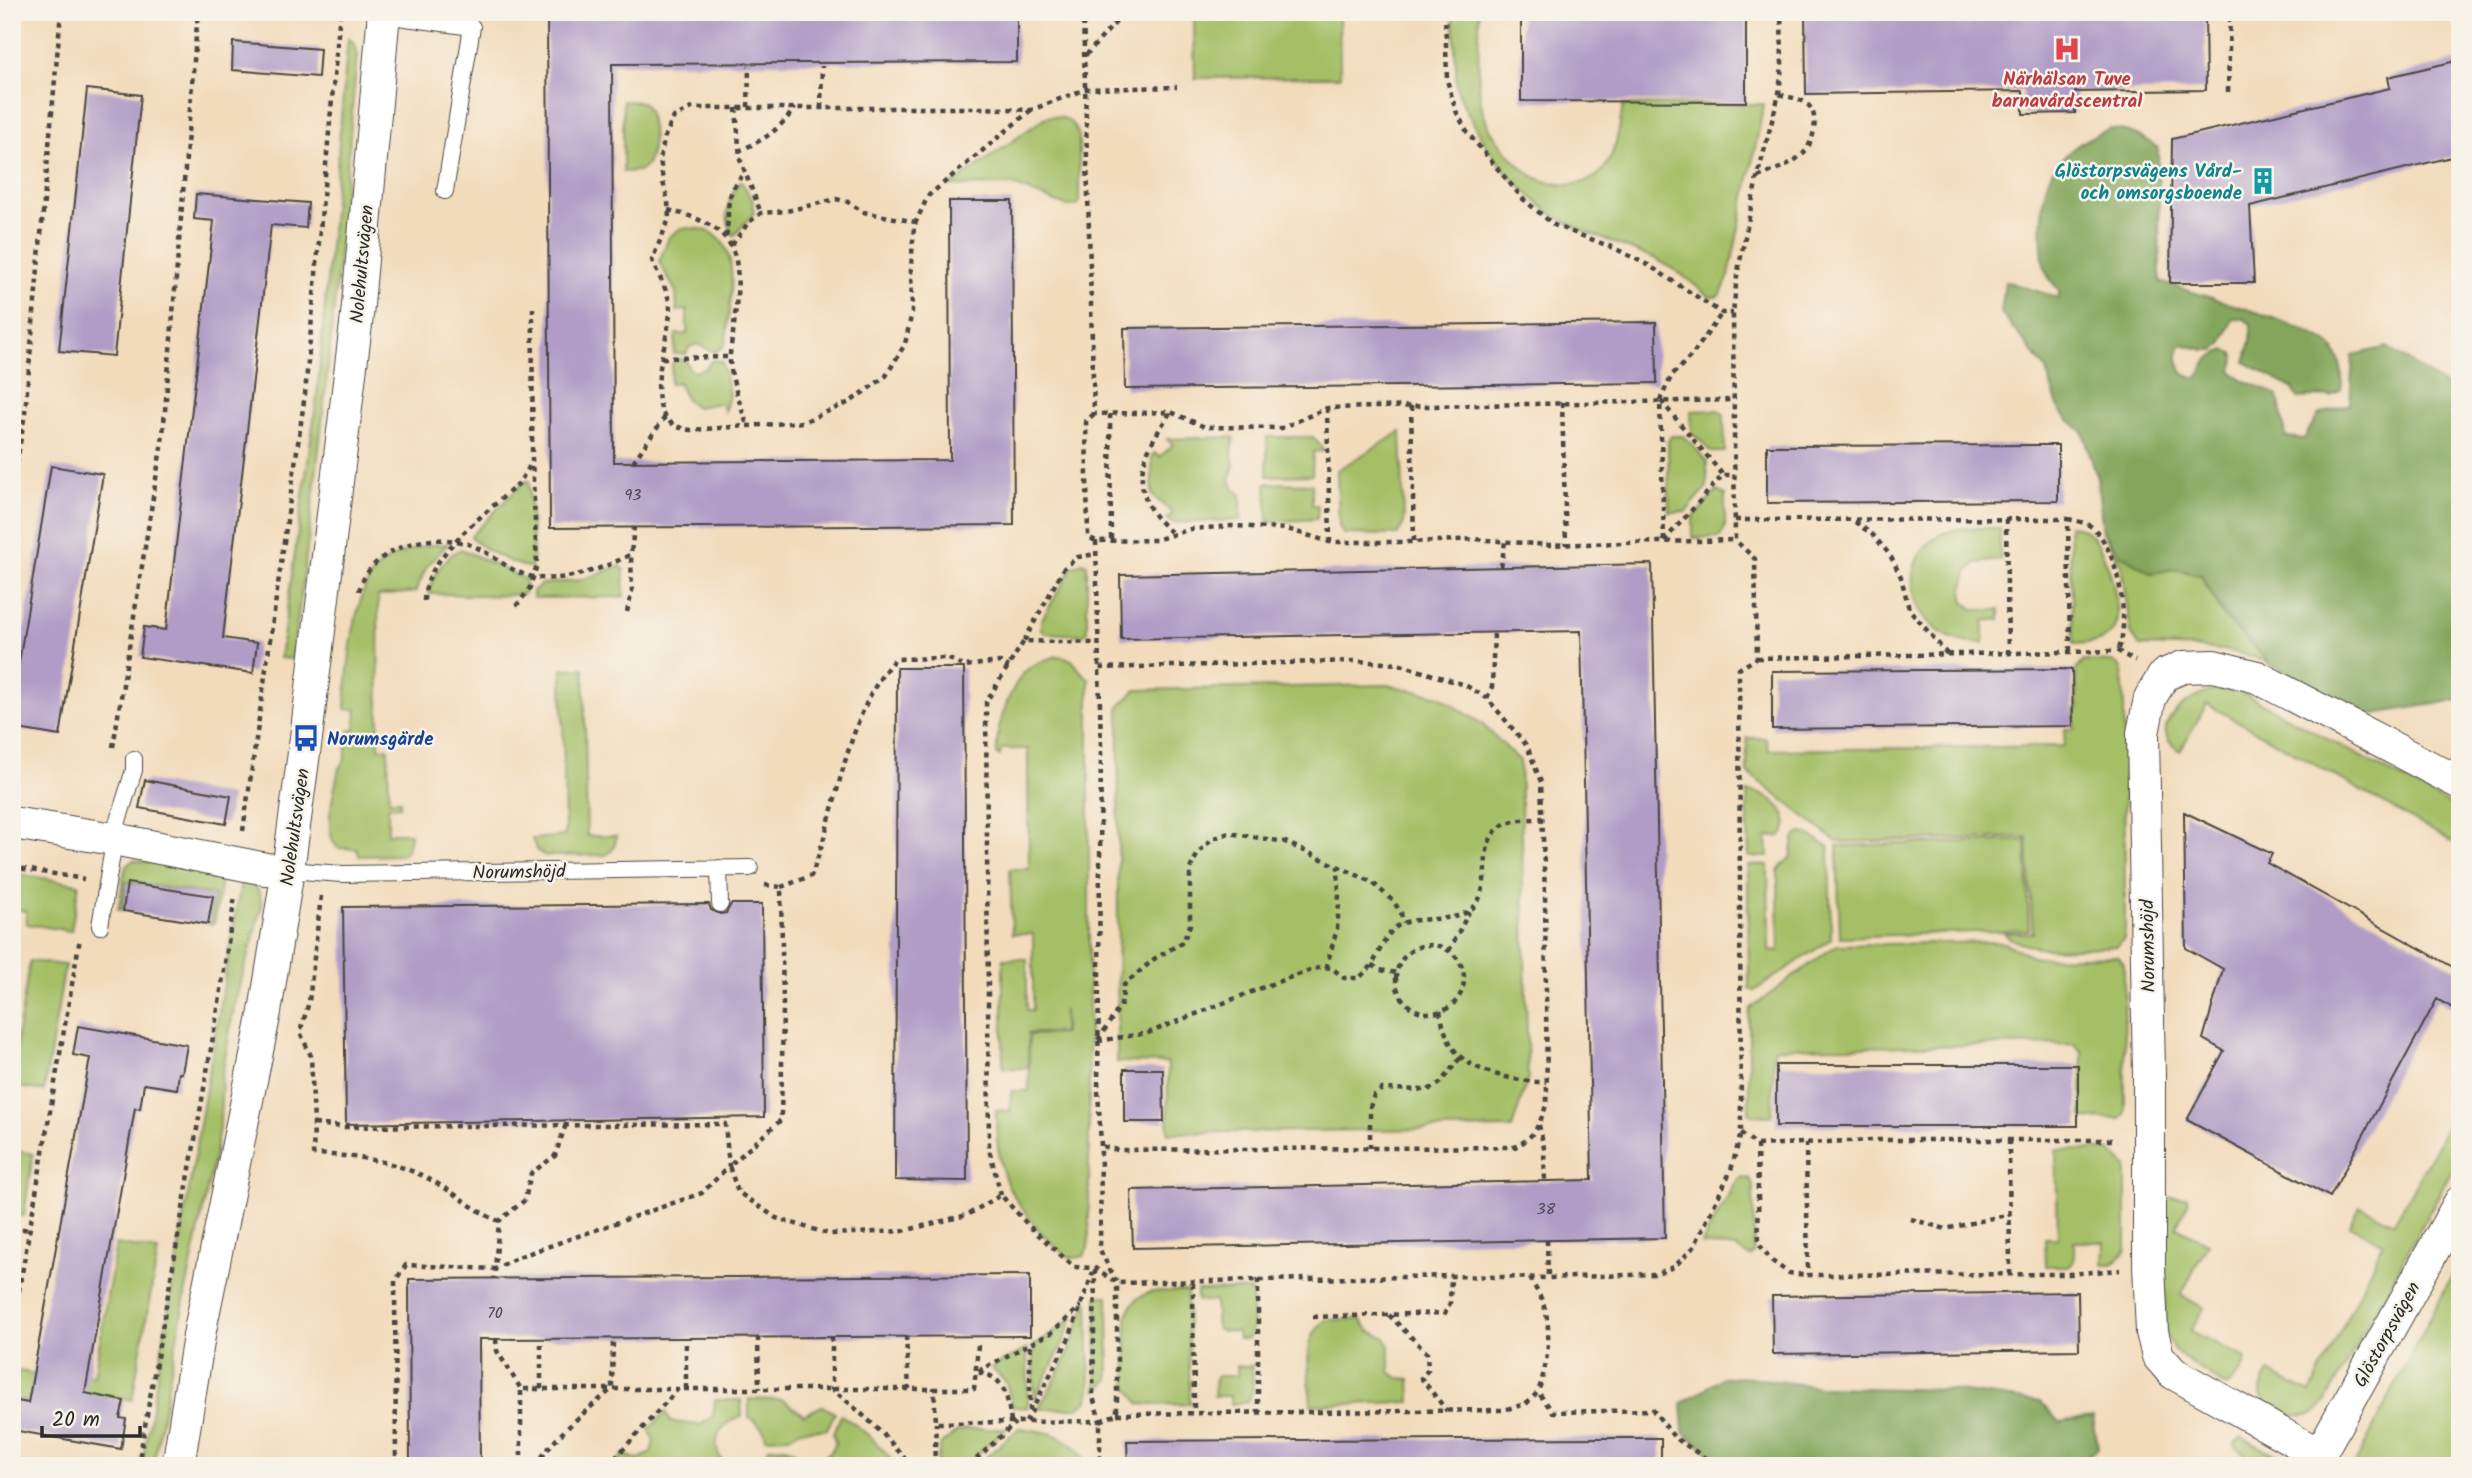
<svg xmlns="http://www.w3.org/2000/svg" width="2472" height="1478" font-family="Kalam,sans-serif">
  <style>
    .green { fill: #a4bf66; stroke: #687548; stroke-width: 2 }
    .forest { fill: #83a65b; stroke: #576843; stroke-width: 2 }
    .building { fill: #b09cc6 }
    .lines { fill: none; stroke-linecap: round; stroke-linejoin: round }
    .lane-casing { stroke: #494541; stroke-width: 18 }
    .street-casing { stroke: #494541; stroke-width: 34 }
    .path { stroke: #494541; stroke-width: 4.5; stroke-dasharray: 5 5; stroke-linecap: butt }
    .lane { stroke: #fff; stroke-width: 16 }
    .street { stroke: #fff; stroke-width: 32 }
    .labels { text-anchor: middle; stroke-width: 5; stroke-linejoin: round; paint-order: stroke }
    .number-label { font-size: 16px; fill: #4c4752 }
    .health-label { font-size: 19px; font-weight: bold; fill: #be3a42; stroke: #f7f3e8 }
    .culture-label { font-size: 19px; font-weight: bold; fill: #0d838f; stroke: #f7f3e8; text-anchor: end }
    .street-label { font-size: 19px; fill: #2b2b2b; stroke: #f7f3e8 }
    .transit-label { font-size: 19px; font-weight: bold; fill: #164399; stroke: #f7f3e8; text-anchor: start }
  </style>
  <rect width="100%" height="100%" fill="#f7f3e8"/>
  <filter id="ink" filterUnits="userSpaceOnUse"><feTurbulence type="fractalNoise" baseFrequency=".0143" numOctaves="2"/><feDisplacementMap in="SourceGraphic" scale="14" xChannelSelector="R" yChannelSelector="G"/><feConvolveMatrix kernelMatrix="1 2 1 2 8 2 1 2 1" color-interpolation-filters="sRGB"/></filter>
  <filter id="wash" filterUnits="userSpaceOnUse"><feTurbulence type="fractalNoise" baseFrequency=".00686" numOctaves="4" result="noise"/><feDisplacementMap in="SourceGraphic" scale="28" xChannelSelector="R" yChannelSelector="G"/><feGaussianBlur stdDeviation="1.57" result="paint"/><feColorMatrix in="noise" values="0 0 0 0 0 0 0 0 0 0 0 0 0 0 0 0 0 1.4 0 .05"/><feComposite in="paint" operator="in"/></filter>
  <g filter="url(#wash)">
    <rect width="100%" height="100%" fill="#f2dbbb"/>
    <path class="green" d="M1194 12H1339L1340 77 1195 78Z
      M1453 12H1479C1480 45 1474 95 1487 123 1495 140 1520 170 1537 178 1558 188 1591 188 1605 167 1617 149 1620 125 1623 105L1764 104 1729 276 1721 294 1716 297H1710L1681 274 1656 259 1581 230 1550 213 1531 197 1507 173 1486 145 1465 108 1457 89Z
      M348 38 353 42 357 54C340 256 321 458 292 659L280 658 317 397Z
      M623 101 642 102C656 115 657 161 640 171L623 172Z
      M1046 117C1063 115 1073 120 1079 136V202L1077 205 1066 206 1013 185 950 186Z
      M741 181 752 199 754 213 734 236C722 220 728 195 741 181Z
      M680 229C751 220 729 300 726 341L723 347 715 352 697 344 689 347 686 354H674L676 334H687V310L677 311 676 292 659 262 669 237Z
      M679 359 686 360 689 369 695 372 706 368 712 360 722 361 729 394 725 411 721 403 696 407 686 399 678 382 670 384 672 363Z
      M1718 410 1724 415 1725 452H1711L1697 437 1692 435 1691 411Z
      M1401 432 1404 523 1397 535 1343 534 1339 526 1337 470Z
      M1671 436H1684L1707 461V487L1686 512H1669L1668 441Z
      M1234 437 1232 455 1234 465 1230 479 1233 487 1241 495V520L1172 523 1167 519 1173 513 1152 495V457L1154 453 1160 457 1173 445 1167 439Z
      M1267 437H1313L1324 451 1313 452 1312 475 1267 476Z
      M529 481 533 561 531 567C517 567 478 548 471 536L524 482Z
      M1266 483 1312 484V505H1318L1317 519 1268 522Z
      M1717 491 1725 495V528L1720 537 1693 538V518Z
      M2069 525C2078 527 2086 529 2093 537 2107 553 2128 619 2110 634 2099 644 2087 643 2074 644Z
      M1965 528H2000V560L1976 563 1967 572 1963 589 1964 601 1973 610H2000V619L1984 621V643C1901 647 1885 537 1965 528Z
      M2103 532 2121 555 2151 573 2174 569 2201 575 2225 618 2272 665C2232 644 2184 648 2140 646L2131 633 2121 565Z
      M448 544 427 566 415 592 378 596 379 748H388L389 800H400V806L388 807V833H410C410 841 409 849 402 855L359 856 357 849 338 848C321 831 335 790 339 768L345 760 349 730H355L357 709H345C347 674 353 599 374 572 388 554 426 543 448 544Z
      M461 549 525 579 526 588 523 594C492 598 460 593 429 594 432 577 445 555 461 549Z
      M1083 562 1087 564V631L1083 635 1045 633 1041 630V621L1072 568Z
      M620 566 624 570V597L533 598V591L542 584 581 580Z
      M1057 656C1079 657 1073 669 1089 678V1238L1088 1248 1084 1256C1078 1258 1074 1259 1068 1256 1047 1245 1011 1198 1004 1175 997 1154 996 1132 996 1110L1010 1111 1011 1091H1029V1035L1064 1034V1009L1063 1033H1028V1068H1003V959H1027V1010H1033V934H1012L1010 869H1029L1028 749H1001L1000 756 997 755C995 731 1007 695 1022 675 1031 664 1044 660 1057 656Z
      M2084 661 2113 662 2122 669 2124 706 2125 927 2124 938 2117 946C2086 947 2026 956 2004 933H2033L2027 837 1837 842 1747 772V738H1766L1769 750 2064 746 2065 729H2074L2075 709H2077L2076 669Z
      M584 668 587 836H616C616 845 613 852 605 855L546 856 537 851 532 839 565 836 562 669Z
      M1387 685 1440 696 1482 724 1520 761 1528 1078 1512 1128 1168 1133V1063L1117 1062 1119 707 1136 690Z
      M2215 690 2239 691 2460 810V846L2207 704 2180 751C2142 727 2189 696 2215 690Z
      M1747 792C1767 790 1800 817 1781 836L1767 837 1768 857H1749Z
      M1800 833 1808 834 1829 847 1831 939 1754 991 1749 988 1748 865H1768L1769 950 1779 951 1778 870 1784 863 1791 858 1794 838Z
      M2026 840 2029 930 1840 937 1837 846Z
      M134 860 222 874 214 924H210L214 895 126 882 122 910 118 909 126 865Z
      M12 873 79 884 71 931 27 924 26 911 12 908Z
      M244 879C258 884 260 893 262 906L235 1002 222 1075 220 1121 214 1158 185 1295 153 1466H142L241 882Z
      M1994 942 2004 943 2037 958 2118 956 2124 964 2125 1114 2121 1119 2082 1118V1052L2074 1044 1774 1048 1772 1116 1751 1115 1749 1111V1015L1751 1008 1828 951 1838 945Z
      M30 961 65 965 44 1091 12 1086V1068Z
      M2460 1103V1156L2326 1401C2323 1405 2320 1410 2314 1413 2300 1420 2263 1412 2261 1393 2260 1385 2266 1378 2269 1372L2310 1393 2383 1244 2350 1225 2360 1206 2394 1223Z
      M12 1150 33 1154 24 1216 12 1214Z
      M2056 1150H2109L2126 1166V1251L2111 1265H2103L2104 1242H2074V1261L2070 1266H2046L2045 1238H2058Z
      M1742 1177 1750 1179 1753 1186 1754 1253 1750 1257 1736 1248 1701 1244 1737 1181Z
      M2168 1197H2187L2188 1203 2176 1227 2208 1243 2181 1295 2204 1308 2190 1331 2246 1358C2244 1369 2235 1382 2225 1386L2178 1354 2165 1334 2164 1203Z
      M116 1244 158 1251 132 1400 105 1395 99 1413 12 1399 16 1374 19 1371 53 1377 55 1369 94 1376Z
      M2460 1260V1466H2354L2364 1446Z
      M1251 1290 1253 1328 1248 1339H1238L1237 1332 1217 1330 1215 1301H1197V1291Z
      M1187 1291 1190 1404 1149 1405 1139 1403 1127 1385V1316C1137 1285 1160 1292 1187 1291Z
      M1097 1296H1108L1109 1380 1096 1391Z
      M1088 1300 1090 1389 1088 1400 1078 1408 1038 1409 1064 1364Z
      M1073 1317 1063 1344 1034 1400 1033 1346 1045 1339Z
      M1360 1319 1369 1331 1384 1337 1390 1346V1372L1398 1378 1410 1379 1411 1402 1311 1405C1310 1377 1300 1338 1326 1320Z
      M1027 1349 1028 1402 1027 1408 1013 1407 1006 1382 991 1368Z
      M1237 1366H1252L1253 1390 1248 1402 1231 1404 1230 1396H1214L1216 1376H1237Z
      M749 1399 783 1400 804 1415 822 1406 835 1413 827 1429 801 1430 789 1437 766 1438C765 1429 757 1422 749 1418Z
      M715 1400H741L742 1417C717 1423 708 1448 727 1466H614L624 1454 637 1460 651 1453 654 1440 649 1429 666 1412 671 1422 700 1425 713 1416Z
      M841 1415C862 1428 879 1443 894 1463L892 1466H757L764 1458 768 1448C773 1448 780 1447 785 1447 792 1449 798 1456 805 1458 821 1462 841 1451 833 1434Z
      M1019 1428C1046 1431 1077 1436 1087 1466H976Z
      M966 1429H1006L964 1466H941L937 1461 941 1444 957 1432Z
      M2242 1437 2277 1456 2284 1466H2263L2235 1447V1443Z"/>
    <path class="forest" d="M2110 129C2130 130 2143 137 2158 148L2160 282C2191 292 2318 327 2333 348 2341 361 2344 375 2341 390L2331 396 2298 398 2293 389 2245 362 2251 341V324L2244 319 2233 318 2222 344 2215 350H2205L2182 344C2175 354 2178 363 2183 373L2196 378C2203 373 2201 369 2206 363 2210 356 2219 353 2226 350L2233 353 2235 360 2232 371C2242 383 2264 386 2278 396L2286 437 2304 439 2318 415 2350 404 2353 355 2387 347 2460 395V698L2458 700 2368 715 2272 665 2225 618 2201 575 2174 569 2152 573 2121 555 2103 532 2097 477 2083 432 2060 412 2045 368 2001 313 2005 281 2059 298V290C2054 284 2049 279 2046 272 2039 249 2039 191 2053 170 2067 150 2087 137 2110 129Z
      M1749 1377 1820 1387 1950 1390 2040 1402 2059 1422 2093 1417 2098 1448 2075 1466H1717L1718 1461 1684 1432 1682 1403 1723 1378Z"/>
    <g id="blocks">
      <path class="building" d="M547 12H1017V62L612 64 614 462 950 460 949 201H1012L1014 525 550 528Z
        M1521 12H1645V16H1746V102L1521 101Z
        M1805 12H2205L2206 90 2075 92V113L2023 114V91L1806 94Z
        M233 42 320 49 318 77 232 70Z
        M2460 60V155L2250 206 2254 283H2170L2172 139 2390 88 2388 77Z
        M87 89 141 95 114 356 59 351Z
        M196 194 308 203 306 228 271 225 223 638 257 643 253 673 140 657 144 627 166 630 214 221 194 219Z
        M1656 322 1657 383 1125 389 1124 328Z
        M2058 445V501L1767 503V446Z
        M51 466 103 474 60 736 12 728V705Z
        M1652 564 1665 1238 1133 1248 1131 1190 1592 1180 1581 631 1121 639 1120 575Z
        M897 668H964L967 1181 895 1180Z
        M2072 669 2073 726 1772 729V671Z
        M145 780 231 796 226 824 139 808Z
        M2184 812 2272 854 2267 863 2460 971V1012L2437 999 2330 1197 2187 1120 2224 1051 2203 1039 2223 969 2186 948Z
        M127 883 213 896 208 924 123 911Z
        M709 904 711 910 720 914 726 913 731 904H762L764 1117 346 1124 343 907Z
        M78 1026 187 1045 182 1073H179L177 1089 144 1084 140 1109 135 1108 85 1393 124 1401 120 1418 126 1419 121 1449 12 1430V1400L28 1403 90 1058 73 1055Z
        M1776 1065H2078V1126H1776Z
        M1124 1069H1163L1164 1122H1124Z
        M1030 1275V1336L479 1339 480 1466H410L409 1279Z
        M2078 1292 2079 1350 1773 1354 1772 1296Z
        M1602 1438H1661V1466H1128L1127 1441Z"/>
    </g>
  </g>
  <g filter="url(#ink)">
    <use href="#blocks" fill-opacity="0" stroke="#494541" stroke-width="2"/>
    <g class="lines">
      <defs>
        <path id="lane" d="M384 15 472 27 445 191
          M719 868 720 904
          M288 870 342 874 750 868
          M100 926 117 824 134 770V759"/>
        <path id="street" d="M12 823 114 839 266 869 288 870
          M2318 1454 2173 1373 2158 1356 2152 1332 2149 1265V1077L2143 733 2150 698 2164 675 2183 667 2214 666 2257 677 2460 783
          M178 1466 200 1330 265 1012 288 870 306 738 357 316 384 12
          M2313 1466 2460 1202"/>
      </defs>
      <use href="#lane" class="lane-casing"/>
      <use href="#street" class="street-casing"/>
      <path class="path" d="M1083 12 1094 414 1171 412 1205 427 1282 428 1327 408 1734 400
        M1445 12 1447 80 1456 111 1467 132 1523 199 1554 225 1614 248 1648 265 1722 313H1733
        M1086 55 1125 12
        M2228 92 2230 12
        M748 107 749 66
        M736 108 740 159 761 213
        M821 108 822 66
        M1031 110 928 196 914 226 911 268 912 312 905 344 886 376 850 402 803 422 691 430C634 424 668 347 670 312 671 294 658 276 652 260L669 219 668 201 663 182 660 159 665 136 674 117 692 108H980L1031 110 1086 89 1177 87
        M738 151C763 141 779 130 795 108
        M1758 177C1773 171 1790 165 1803 154 1814 142 1821 114 1806 103 1799 98 1787 97 1779 94
        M668 210C743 228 742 257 734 325 733 337 729 351 730 362 732 384 741 405 747 425
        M726 237C731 206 722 199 745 172
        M732 245 748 223 761 213 787 211 836 199 848 202 863 212 916 222
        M662 358 730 357
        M1661 401 1723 475
        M1562 402 1566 545
        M1411 406 1414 542
        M1327 408 1330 542
        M1170 413C1151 442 1129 474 1151 510 1156 519 1166 527 1173 534
        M1094 414 1086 421 1088 537 1096 541 1156 540 1191 529 1233 526 1287 529 1330 542H1414L1475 539 1547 545 1735 540
        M1110 414 1111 541
        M633 462 665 417
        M12 493 25 413 61 12
        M2006 519 2008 654
        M2068 519C2076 521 2086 522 2093 528 2118 549 2131 622 2118 651
        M1735 520 2068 519 2070 653
        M1855 522 1873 535 1890 555 1901 577 1909 609 1948 655
        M1096 541 1101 748 1098 1089 1101 1146 1100 1250 1117 1283V1414L1100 1421V1466
        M1664 541 1660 400 1672 375 1693 354 1722 313
        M1664 541 1723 475H1734
        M1501 567 1505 542
        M359 591C370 547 431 530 471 545 492 553 509 572 533 577 564 583 604 569 631 554L634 527
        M424 601C425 556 486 514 518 484L528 469 531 462
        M516 606 529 590 537 565 532 458 533 308
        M627 612 632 591 631 554
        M1024 641 1064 568 1078 557 1096 554
        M1757 658 2118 651 2135 661
        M1100 668 1357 661 1398 664 1465 685 1487 698 1527 746 1541 782 1545 894 1547 1103C1539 1125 1536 1136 1515 1147L1118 1150 1101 1146
        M1487 698 1492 687 1494 632
        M113 747 163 435 198 12
        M243 831 305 394 340 12
        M12 867 84 879
        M765 885 781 887 783 1008 781 1120 729 1166 738 1192 776 1218 829 1234 903 1231 967 1215 1001 1195 1028 1225 1074 1267 1095 1268 1117 1283 1451 1276 1548 1278 1654 1274 1674 1267 1694 1247 1731 1170 1741 1133 1739 669 1757 658 1755 559 1735 540 1733 313 1737 276 1757 178 1779 94 1782 65 1781 12
        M781 887 811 876C838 809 846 713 895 659L947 658 964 666 1000 662 1009 667
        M321 896 309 1002 300 1032 311 1056 314 1124 313 1154C361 1156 402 1161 443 1187 462 1198 478 1213 499 1221
        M1396 979a34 34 0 1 1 68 0a34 34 0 1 1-68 0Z
        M1449 951 1469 912
        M1372 965 1380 970 1397 973
        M1326 968 1337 929 1339 903 1338 866
        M1440 1011C1443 1027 1448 1046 1461 1057 1477 1073 1524 1083 1546 1082
        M1098 1040 1121 1005 1124 985 1154 959 1183 942 1190 925V869L1198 853 1212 839 1229 833 1285 842 1372 882 1394 902 1401 913 1403 923
        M1098 1041 1148 1033 1274 983 1321 967 1332 968 1344 978H1359C1364 973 1370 969 1373 963 1381 950 1386 931 1401 924 1421 915 1451 924 1470 910 1497 890 1472 841 1505 824 1515 819 1531 820 1542 818
        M314 1124 345 1127 725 1124 729 1166 702 1193 518 1257 495 1269 494 1278
        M1539 1125 1544 1148 1545 1182
        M1741 1133 1757 1145 1759 1244 1772 1261 1789 1273 1808 1275 2068 1274 2120 1270
        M2009 1140 2010 1274
        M1806 1143 1808 1275
        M1757 1145 1872 1140H2117
        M1370 1148V1107L1374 1095 1382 1089 1428 1090 1439 1084 1461 1057
        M1001 1195 989 1149 986 702 1024 641 1097 643
        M1911 1219 1946 1229 2010 1214
        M12 1227 29 1230
        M1547 1240 1548 1278
        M1530 1278C1534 1286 1540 1295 1543 1303 1553 1329 1547 1367 1538 1392
        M1258 1279V1412
        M1193 1283 1194 1413
        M1389 1315 1427 1353 1428 1370 1421 1378 1447 1411
        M1313 1317 1445 1313 1450 1303 1451 1276
        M12 1331 80 938
        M906 1336 909 1389
        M758 1337 759 1389
        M832 1337V1389C861 1412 888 1437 911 1466
        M496 1339 497 1351 521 1389
        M978 1345 974 1389H934L936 1423 1100 1421 1093 1397 1095 1269
        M541 1389V1339
        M686 1389V1337
        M1030 1411V1345
        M1117 1414 1503 1410 1526 1404 1538 1392 1553 1412 1653 1410 1674 1437 1717 1466
        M1011 1422C1007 1396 1006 1376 976 1372L1053 1332 1081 1306
        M1026 1422 1069 1338 1093 1272
        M2459 1435 2460 1436
        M481 1462H521
        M138 1466 220 997 235 896
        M396 1466 395 1281 406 1265 495 1269 499 1221 525 1200 531 1173 555 1156 566 1124
        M521 1466V1389H934
        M536 1466C555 1435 585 1412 612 1389L613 1338
        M608 1466 678 1389
        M934 1466 936 1423
        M969 1466 1015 1423"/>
      <use href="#lane" class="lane"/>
      <use href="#street" class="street"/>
    </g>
  </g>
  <defs>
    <symbol id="hospital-bare" viewBox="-9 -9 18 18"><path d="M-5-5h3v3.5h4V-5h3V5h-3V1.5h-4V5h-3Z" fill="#e0444e" stroke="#f7f3e8" stroke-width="2.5" paint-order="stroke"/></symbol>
    <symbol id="building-bare" viewBox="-9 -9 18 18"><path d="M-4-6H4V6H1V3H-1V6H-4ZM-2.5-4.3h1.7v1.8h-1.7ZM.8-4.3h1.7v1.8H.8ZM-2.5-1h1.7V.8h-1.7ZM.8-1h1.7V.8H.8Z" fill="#0f9aa8" stroke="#f7f3e8" stroke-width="2.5" paint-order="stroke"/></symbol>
    <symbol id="bus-bare" viewBox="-9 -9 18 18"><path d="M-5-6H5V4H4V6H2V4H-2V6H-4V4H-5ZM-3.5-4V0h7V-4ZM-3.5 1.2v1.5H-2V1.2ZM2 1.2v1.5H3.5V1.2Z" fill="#1a4fb4" stroke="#f7f3e8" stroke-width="2.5" paint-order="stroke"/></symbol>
  </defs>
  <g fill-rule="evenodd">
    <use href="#hospital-bare" x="2048" y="30" width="38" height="38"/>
    <use href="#building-bare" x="2244" y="162" width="38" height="38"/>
    <use href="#bus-bare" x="287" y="719" width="38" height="38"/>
  </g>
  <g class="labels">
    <g class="number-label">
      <text x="633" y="500">93</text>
      <text x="1546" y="1214">38</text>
      <text x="495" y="1318">70</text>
    </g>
    <g class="health-label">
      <text x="2067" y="85">Närhälsan Tuve<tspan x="2067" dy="22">barnavårdscentral</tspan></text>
    </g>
    <g class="culture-label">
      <text x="2242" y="177">Glöstorpsvägens Vård-<tspan x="2242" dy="22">och omsorgsboende</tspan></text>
    </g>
    <g class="street-label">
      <text transform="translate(361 264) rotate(-85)" y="7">Nolehultsvägen</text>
      <text transform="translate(294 827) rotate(-82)" y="7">Nolehultsvägen</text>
      <text transform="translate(519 871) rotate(-1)" y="7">Norumshöjd</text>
      <text transform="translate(2147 946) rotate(-91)" y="7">Norumshöjd</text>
      <text transform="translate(2386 1334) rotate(-61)" y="7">Glöstorpsvägen</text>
    </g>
    <g class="transit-label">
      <text x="327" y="745">Norumsgärde</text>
    </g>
  </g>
  <rect width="2472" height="1478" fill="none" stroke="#f7f3e8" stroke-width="42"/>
  <path d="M42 1426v10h98v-10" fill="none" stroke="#2b2b2b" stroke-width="3.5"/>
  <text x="52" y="1426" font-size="21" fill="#2b2b2b" stroke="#f7f3e8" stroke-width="5" paint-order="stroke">20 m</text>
</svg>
